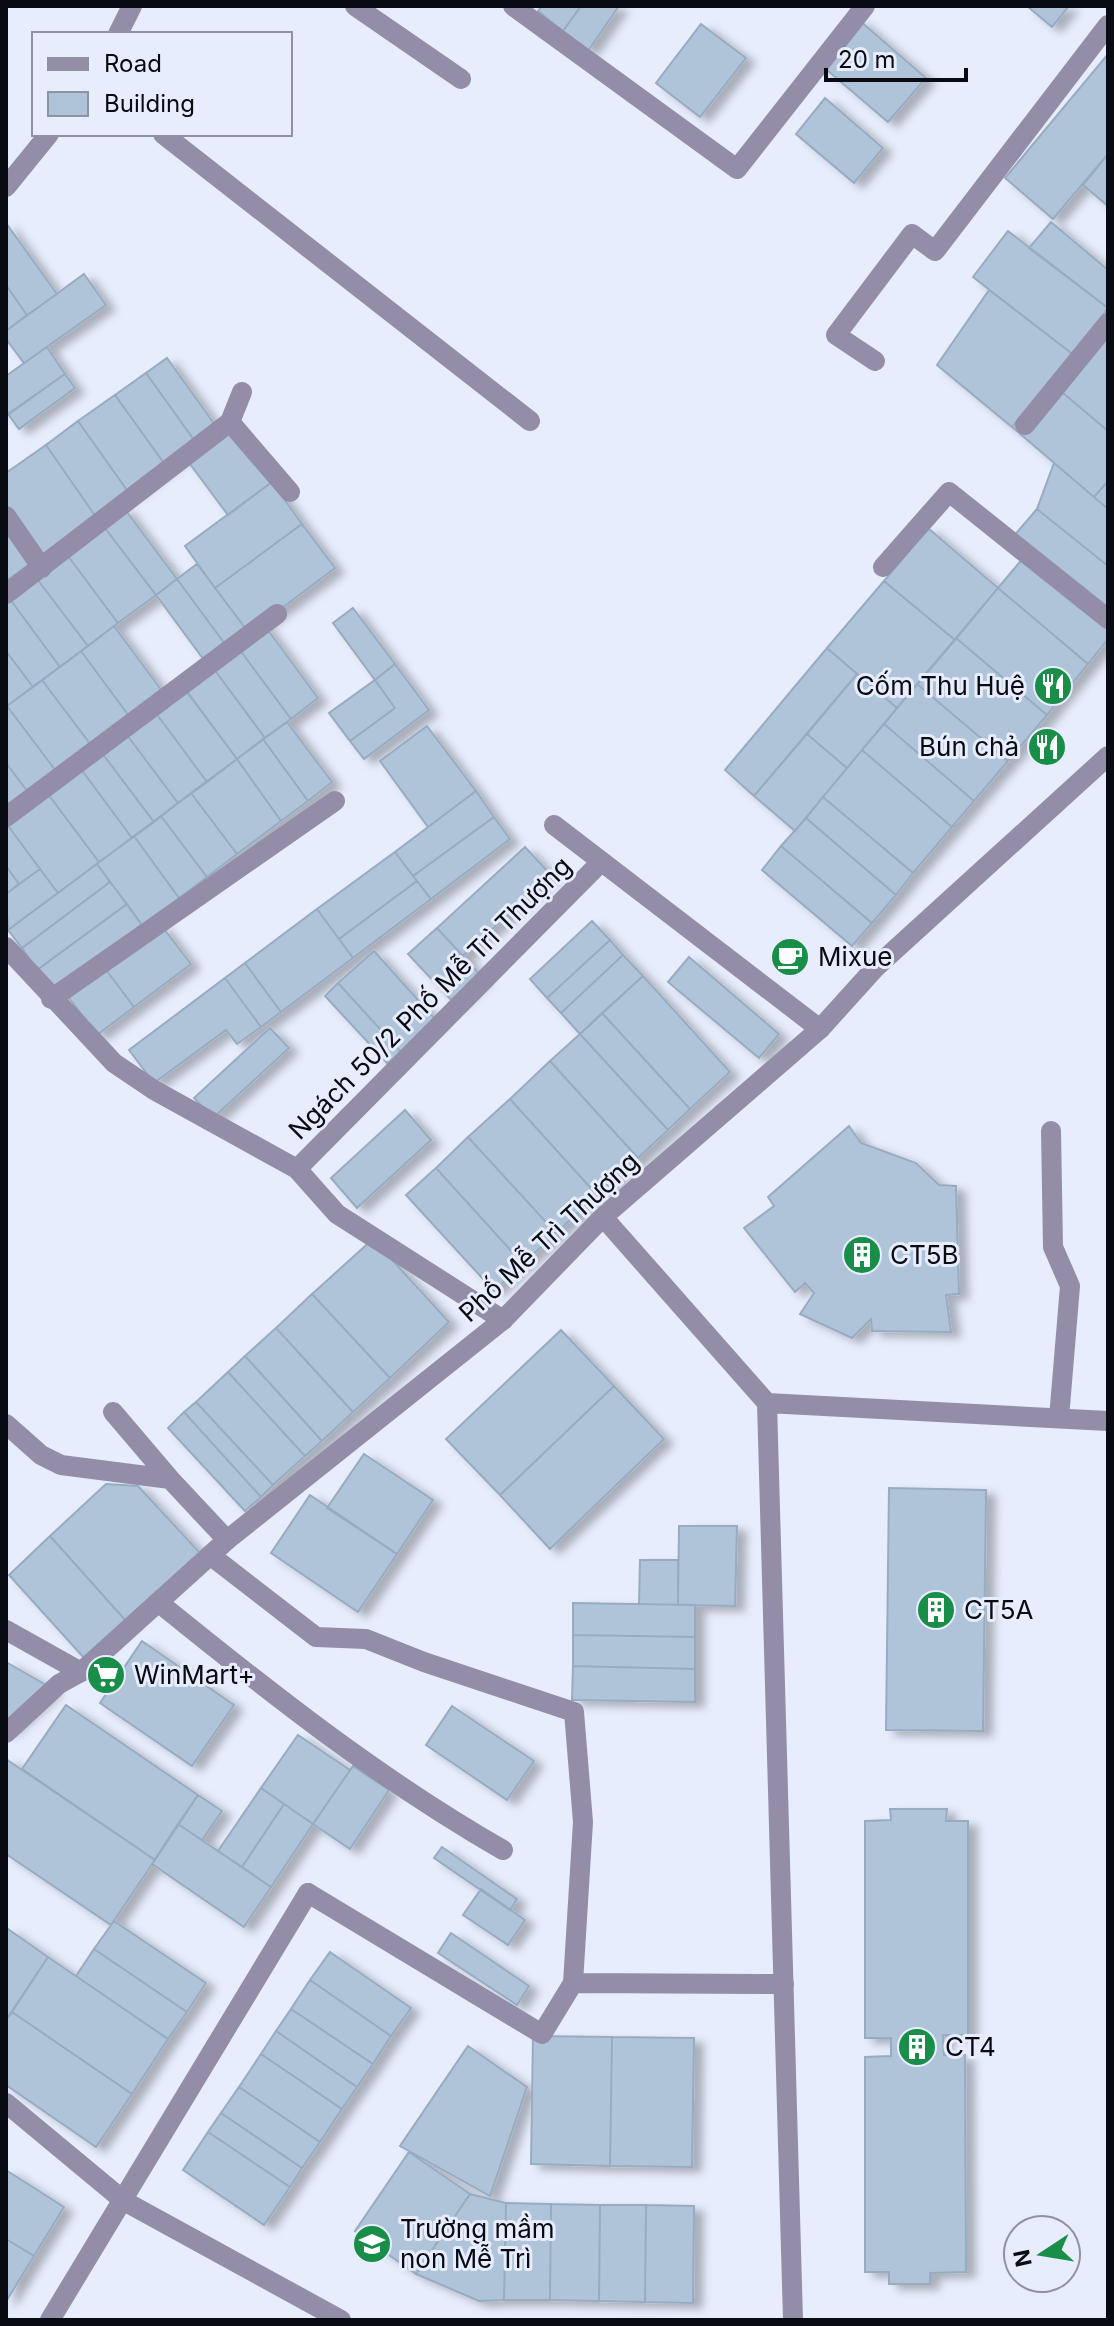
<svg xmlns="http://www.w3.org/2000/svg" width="1114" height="2326" font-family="Inter,sans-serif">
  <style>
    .building { fill: #afc4d9; stroke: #97acc0; stroke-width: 2; filter: url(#shadow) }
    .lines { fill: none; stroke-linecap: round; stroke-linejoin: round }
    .service { stroke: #938da8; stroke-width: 20 }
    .minor { stroke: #938da8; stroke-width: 20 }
    .labels { text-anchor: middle; stroke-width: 6; stroke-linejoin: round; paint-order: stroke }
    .poi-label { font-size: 26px; fill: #090b13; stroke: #e7edfd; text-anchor: start }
    .street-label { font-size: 26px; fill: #090b13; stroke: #e7edfd }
  </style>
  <defs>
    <filter id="shadow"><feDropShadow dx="9" dy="5" stdDeviation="4" flood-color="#0004"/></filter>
  </defs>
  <rect width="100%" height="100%" fill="#e7edfd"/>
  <path class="building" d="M542 6H581L563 31 538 11Z
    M581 6H619L588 51 563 31Z
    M1027 6H1069L1052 27Z
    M859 20 926 78 888 122 821 65Z
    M701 24 746 58 700 117 656 83Z
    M1108 54V154L1053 219 1005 178Z
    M825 98 883 148 854 183 796 134Z
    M1108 154V206L1083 185Z
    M1051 222 1108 270V308L1029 248Z
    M6 223 57 294 27 315 6 285Z
    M1008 231 1108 308 1075 356 973 277Z
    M84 274 106 305 24 363 6 339V331Z
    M6 285 27 315 6 331Z
    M989 290 1075 356 1012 427 937 365Z
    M1095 330 1108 340V431L1050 382Z
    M47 347 65 374 6 416V376Z
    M167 358 218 429 197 444 146 373Z
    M146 373 197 444 166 466 115 395Z
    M65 374 75 388 19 429 8 414Z
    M1050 382 1108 431V481L1094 497 1012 427Z
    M115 395 166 466 129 493 78 421Z
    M78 421 129 493 96 517 46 445Z
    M231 428 272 482 228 515 187 460Z
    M46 445 96 517 39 557 6 511V473Z
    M1054 463 1108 509V566L1037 509Z
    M1108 481V509L1094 497Z
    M272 482 302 524 215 588 185 546Z
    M124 508 177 579 156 595 102 524Z
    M1037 509 1108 566V616L1012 538Z
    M6 519 35 560 6 581Z
    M102 524 156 595 118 623 65 552Z
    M302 524 335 568 249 633 215 588Z
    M928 528 998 588 955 640 884 581Z
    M1029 551 1108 616V639L1088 664 998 588Z
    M65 552 118 623 88 646 34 575Z
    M197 564 249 633 228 648 177 579Z
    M34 575 88 646 60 667 7 595Z
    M177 579 228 648 207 664 156 595Z
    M884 581 955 640 897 708 827 648Z
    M998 588 1088 664 1047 715 956 638Z
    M7 595 60 667 33 687 6 651Z
    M353 608 395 664 375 680 333 623Z
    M114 626 165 695 132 720 81 651Z
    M265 626 318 698 291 719 237 646Z
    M956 638 1047 715 1008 761 917 684Z
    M237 646 291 719 265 738 211 665Z
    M827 648 857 674 754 796 725 770Z
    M6 651 33 687 7 706 6 704Z
    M81 651 132 720 94 749 42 680Z
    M395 664 429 710 364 759 350 741 395 708 375 680Z
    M211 665 265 738 237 759 183 686Z
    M857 674 897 708 847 768 807 734Z
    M42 680 94 749 59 775 7 706Z
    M375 680 395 708 350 741 329 713Z
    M917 684 1008 761 974 801 884 724Z
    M183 687 237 759 207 782 153 709Z
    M7 706 59 775 31 796 6 763Z
    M153 709 207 782 178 803 124 731Z
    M287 722 332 782 308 801 263 739Z
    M884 724 974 801 952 827 862 750Z
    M427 726 476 791 428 827 380 761Z
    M124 731 178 803 154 822 99 749Z
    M807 734 847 768 795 831 754 796Z
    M263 739 308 801 281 821 237 759Z
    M99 749 154 822 132 838 78 765Z
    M862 750 952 827 913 873 823 797Z
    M237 759 281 821 237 854 191 793Z
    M6 763 31 796 13 809 6 800Z
    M78 765 132 838 99 862 45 790Z
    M45 790 99 862 58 893 6 823Z
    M476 791 494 817 413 876 395 852Z
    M191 793 237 854 207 877 161 816Z
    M823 797 913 873 896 895 806 818Z
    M161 816 207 877 179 898 134 836Z
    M494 817 510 839 431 899 413 876Z
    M806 818 896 895 872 923 781 846Z
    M6 823 40 869 19 884 6 866Z
    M134 836 179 898 142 925 97 864Z
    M781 846 872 923 852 946 762 870Z
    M525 847 551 875 463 956 437 928Z
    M395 852 417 881 339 939 317 909Z
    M97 864 110 882 22 948 8 930Z
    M6 866 19 884 6 894Z
    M40 869 58 893 8 930 6 894Z
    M417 881 431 899 353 958 339 939Z
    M110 882 127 904 37 970 22 948Z
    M127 904 142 925 53 991 37 970Z
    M317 909 353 958 281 1012 245 963Z
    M592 921 610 940 547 998 530 979Z
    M161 925 191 964 134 1007 104 967Z
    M437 928 482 977 454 1003 408 954Z
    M610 940 623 955 561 1013 547 998Z
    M374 951 436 1020 401 1052 338 983Z
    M623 955 643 976 580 1034 561 1013Z
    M689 957 779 1034 759 1058 668 982Z
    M245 963 281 1012 261 1027 225 978Z
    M104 967 134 1007 97 1035 67 995Z
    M643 976 730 1072 690 1109 602 1013Z
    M225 978 261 1027 237 1044 226 1030 154 1083 129 1050Z
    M338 983 401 1052 388 1064 325 996Z
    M602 1013 690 1109 668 1130 580 1034Z
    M270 1028 289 1048 213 1118 194 1098Z
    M580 1034 668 1130 638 1158 550 1061Z
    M550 1061 638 1158 597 1195 510 1099Z
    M510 1099 597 1195 556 1233 468 1137Z
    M405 1110 431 1140 357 1208 331 1178Z
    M849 1126 861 1143 916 1163 939 1185 956 1186 959 1294 946 1295 951 1332 872 1331 871 1319 852 1338 800 1314 814 1293 805 1283 795 1292 744 1228 774 1206 768 1197Z
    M468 1137 556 1233 523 1264 436 1168Z
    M436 1168 523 1264 494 1291 406 1195Z
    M373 1239 449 1322 390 1378 312 1294Z
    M312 1294 390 1378 353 1412 276 1328Z
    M276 1328 353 1412 322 1441 245 1356Z
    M561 1330 614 1386 500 1495 446 1439Z
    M245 1356 322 1441 305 1456 228 1372Z
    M228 1372 305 1456 273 1485 196 1402Z
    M614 1386 664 1439 550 1549 500 1495Z
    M196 1402 273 1485 261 1497 184 1412Z
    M184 1412 261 1497 245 1511 168 1428Z
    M364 1454 433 1500 397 1554 327 1508Z
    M106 1484 138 1486 200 1553 126 1621 50 1536Z
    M889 1488 986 1490 983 1731 886 1730Z
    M310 1495 397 1554 358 1612 271 1553Z
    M679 1526H737L735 1606 678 1605Z
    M50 1536 126 1621 85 1659 9 1575Z
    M640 1560H678V1605H639Z
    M573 1603 695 1605V1637L573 1635Z
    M573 1635 695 1637V1669L573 1666Z
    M142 1641 234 1705 192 1766 100 1703Z
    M6 1662 53 1689 6 1732Z
    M573 1666 695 1669V1702L572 1700Z
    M66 1705 198 1795 155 1860 22 1769Z
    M452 1706 534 1761 507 1800 426 1745Z
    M298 1735 350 1770 313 1824 261 1788Z
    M6 1759 155 1860 111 1925 6 1854Z
    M353 1766 389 1790 350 1849 313 1824Z
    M261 1788 284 1804 242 1867 218 1851Z
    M198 1795 222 1811 202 1840 178 1824Z
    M284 1804 313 1824 271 1887 242 1867Z
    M890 1809H947L946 1821H968V2035H943L944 2055H965L966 2272 930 2273V2284H889V2272H865V2057L891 2056V2038H865V1821L891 1820Z
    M178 1824 271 1887 244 1927 152 1864Z
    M442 1847 517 1899 510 1910 434 1858Z
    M481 1889 525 1920 508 1945 463 1915Z
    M114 1921 206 1983 187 2012 94 1949Z
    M8 1929 48 1957 6 2020V1931Z
    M451 1933 529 1986 517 2005 438 1953Z
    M94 1949 187 2012 168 2039 76 1976Z
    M330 1952 411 2008 391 2036 310 1980Z
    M48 1957 168 2039 132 2094 12 2012Z
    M310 1980 391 2036 373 2064 291 2009Z
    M291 2009 373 2064 357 2087 276 2031Z
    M12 2012 132 2094 96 2147 6 2085V2020Z
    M276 2031 357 2087 342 2109 261 2054Z
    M533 2036 612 2037 610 2166 531 2164Z
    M612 2037 694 2038 692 2167 610 2166Z
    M468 2046 527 2087 490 2196 400 2146Z
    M261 2054 342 2109 320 2142 239 2087Z
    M239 2087 320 2142 302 2168 221 2113Z
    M221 2113 302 2168 290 2187 208 2132Z
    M208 2132 290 2187 264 2225 183 2170Z
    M409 2152 470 2194 416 2274 355 2231Z
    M6 2170 64 2207 34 2256 6 2239Z
    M470 2194 506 2203 504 2300 479 2301 416 2274Z
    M506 2203 551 2204 550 2300H504Z
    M551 2204 600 2205 599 2301 550 2300Z
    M600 2205H646L645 2302 599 2301Z
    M646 2205 694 2206 693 2303 645 2302Z
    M6 2239 34 2256 7 2300H6Z"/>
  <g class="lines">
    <path class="service" d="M355 6 461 79
      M513 6 737 169 865 6
      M118 34 132 6
      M163 134 530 421
      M6 187 49 134
      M875 361 836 335 912 234 935 251 1108 25
      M230 422 242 392
      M1025 425 1108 323
      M6 516 42 568
      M883 567 949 492 1108 619
      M6 594 230 422 290 492
      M6 817 277 614
      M554 825 820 1029
      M6 947 114 1063 154 1090 297 1169 337 1214 503 1320
      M51 999 335 801
      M1051 1131 1053 1247 1070 1286 1059 1418
      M297 1169 600 863
      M113 1412 170 1479
      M6 1424 41 1455 61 1465 170 1479 227 1540
      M210 1555 316 1637 366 1639 424 1662 574 1712 583 1822 573 1983 542 2034 308 1893
      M158 1602C269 1692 379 1779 503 1850
      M6 1630 81 1672
      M573 1983 784 1984"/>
    <path class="minor" d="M603 1217 767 1403 793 2320
      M767 1403 1108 1421
      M6 1733 59 1684 81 1672 227 1540 503 1320 603 1217 820 1029 876 967 1108 756
      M6 2103 124 2201 341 2320
      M50 2320 308 1893"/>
  </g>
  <defs>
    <symbol id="restaurant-disc" viewBox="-11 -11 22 22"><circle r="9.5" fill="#198e49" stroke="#e7edfd"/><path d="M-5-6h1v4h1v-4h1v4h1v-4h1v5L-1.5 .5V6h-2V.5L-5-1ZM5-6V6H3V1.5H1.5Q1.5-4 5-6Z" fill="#fff"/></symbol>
    <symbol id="cafe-disc" viewBox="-11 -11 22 22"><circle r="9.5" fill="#198e49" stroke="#e7edfd"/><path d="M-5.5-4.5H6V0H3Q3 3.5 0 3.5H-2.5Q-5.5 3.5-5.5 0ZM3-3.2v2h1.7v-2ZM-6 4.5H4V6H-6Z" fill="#fff"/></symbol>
    <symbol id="building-disc" viewBox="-11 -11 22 22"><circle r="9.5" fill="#198e49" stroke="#e7edfd"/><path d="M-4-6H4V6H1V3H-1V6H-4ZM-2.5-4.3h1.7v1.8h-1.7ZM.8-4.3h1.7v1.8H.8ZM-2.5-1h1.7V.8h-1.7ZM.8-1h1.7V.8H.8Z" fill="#fff"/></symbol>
    <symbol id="supermarket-disc" viewBox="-11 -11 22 22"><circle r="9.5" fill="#198e49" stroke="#e7edfd"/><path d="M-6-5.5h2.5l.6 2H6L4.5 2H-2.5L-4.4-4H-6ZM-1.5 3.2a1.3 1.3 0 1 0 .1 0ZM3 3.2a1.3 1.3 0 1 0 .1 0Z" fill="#fff"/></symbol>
    <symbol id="school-disc" viewBox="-11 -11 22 22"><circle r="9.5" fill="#198e49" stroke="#e7edfd"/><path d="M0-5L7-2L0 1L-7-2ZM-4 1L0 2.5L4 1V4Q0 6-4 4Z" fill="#fff"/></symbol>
  </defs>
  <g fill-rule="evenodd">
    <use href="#restaurant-disc" x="1031" y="664" width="44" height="44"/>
    <use href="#restaurant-disc" x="1025" y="725" width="44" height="44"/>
    <use href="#cafe-disc" x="768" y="935" width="44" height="44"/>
    <use href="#building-disc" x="840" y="1233" width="44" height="44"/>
    <use href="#building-disc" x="914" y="1588" width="44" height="44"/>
    <use href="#supermarket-disc" x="84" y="1653" width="44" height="44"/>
    <use href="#building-disc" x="895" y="2025" width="44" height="44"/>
    <use href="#school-disc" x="350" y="2222" width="44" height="44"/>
  </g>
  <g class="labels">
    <g class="poi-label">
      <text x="1025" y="695" text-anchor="end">Cốm Thu Huệ</text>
      <text x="1019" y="756" text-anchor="end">Bún chả</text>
      <text x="818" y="966">Mixue</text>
      <text x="890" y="1264">CT5B</text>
      <text x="964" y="1619">CT5A</text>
      <text x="134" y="1684">WinMart+</text>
      <text x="945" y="2056">CT4</text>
      <text x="400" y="2238">Trường mầm<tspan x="400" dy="30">non Mễ Trì</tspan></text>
    </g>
    <g class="street-label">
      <text transform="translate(430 998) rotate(-45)" y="9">Ngách 50/2 Phố Mễ Trì Thượng</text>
      <text transform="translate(549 1237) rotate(-43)" y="9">Phố Mễ Trì Thượng</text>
    </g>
  </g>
  <rect width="1114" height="2326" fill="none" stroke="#090b13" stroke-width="16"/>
  <rect x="32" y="32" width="260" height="104" fill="#e7edfd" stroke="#8e939f" stroke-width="2"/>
  <rect x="48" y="58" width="40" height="12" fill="#938da8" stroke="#8e939f" stroke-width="2"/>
  <text x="104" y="72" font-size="24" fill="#090b13">Road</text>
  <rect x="48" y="92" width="40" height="24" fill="#afc4d9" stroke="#8e939f" stroke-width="2"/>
  <text x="104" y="112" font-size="24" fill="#090b13">Building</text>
  <g transform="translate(1042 2254) rotate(258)"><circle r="38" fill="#e7edfd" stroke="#8e939f" stroke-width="2"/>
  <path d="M0-6L14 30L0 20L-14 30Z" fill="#198e49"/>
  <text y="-12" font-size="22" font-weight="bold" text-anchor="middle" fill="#090b13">N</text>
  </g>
  <path d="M826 68v12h140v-12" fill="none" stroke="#090b13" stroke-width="4"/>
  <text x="838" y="68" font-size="24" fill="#090b13" stroke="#e7edfd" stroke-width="6" paint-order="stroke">20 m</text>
</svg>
